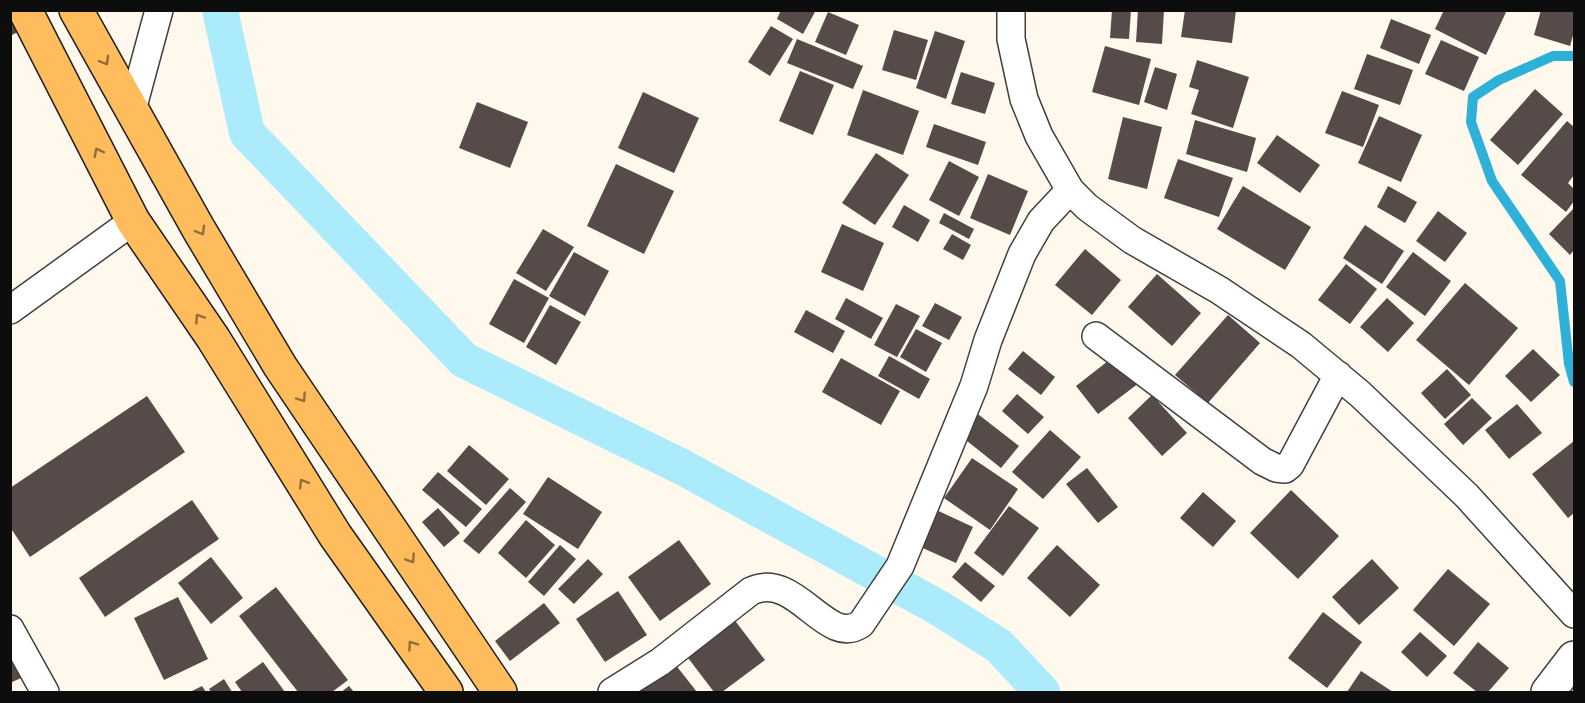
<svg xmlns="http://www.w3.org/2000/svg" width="1585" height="703" font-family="Spectral,serif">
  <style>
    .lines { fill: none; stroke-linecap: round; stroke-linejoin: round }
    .stream { stroke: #2db1d8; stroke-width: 10 }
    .canal { stroke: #acebfb; stroke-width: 36 }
    .building { fill: #564b48 }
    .minor-casing { stroke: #404040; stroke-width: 30 }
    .tertiary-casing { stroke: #404040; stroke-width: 36 }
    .primary-casing { stroke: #1e1e1e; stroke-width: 36 }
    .minor { stroke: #fff; stroke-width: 27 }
    .tertiary { stroke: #fff; stroke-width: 33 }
    .primary { stroke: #ffbc5d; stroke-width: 33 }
    .oneway { stroke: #926d39 }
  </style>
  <rect width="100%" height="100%" fill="#fff8ed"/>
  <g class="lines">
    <path class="stream" d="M1574 56H1553L1499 80 1473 97 1471 122 1492 181 1560 281 1569 364 1574 382"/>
    <path class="canal" d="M220 10 247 133 464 360 684 468 939 608 999 646 1042 692"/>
  </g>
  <path class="building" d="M10 10 22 30 10 36Z
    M781 10H816L803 34 777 19Z
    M1112 10H1131L1129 39 1110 38Z
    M1138 10H1164L1162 44 1136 42Z
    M1185 10H1236L1232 43 1181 37Z
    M1444 10H1507L1486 55 1435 29Z
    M1541 10H1574V32L1570 46 1534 35Z
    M828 12 859 25 846 55 815 42Z
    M1391 19 1431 35 1419 64 1380 48Z
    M771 26 793 39 770 76 748 62Z
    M894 30 928 40 916 80 882 70Z
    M935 31 965 41 946 99 916 88Z
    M797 39 863 66 853 89 787 63Z
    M1441 40 1479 57 1464 91 1425 74Z
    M1105 46 1151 59 1139 105 1092 92Z
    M1367 54 1413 70 1400 105 1354 89Z
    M1197 60 1249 77 1233 128 1191 114 1199 90 1189 87Z
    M1155 67 1177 74 1167 110 1144 102Z
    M800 71 834 85 813 135 779 121Z
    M961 72 995 83 985 114 951 104Z
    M1535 89 1563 114 1518 165 1490 140Z
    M863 90 919 111 903 155 847 135Z
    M1342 91 1379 105 1363 147 1325 133Z
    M643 92 699 118 674 173 618 148Z
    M477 102 528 122 510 168 459 148Z
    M1379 116 1422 135 1401 182 1358 163Z
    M1123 117 1162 127 1147 189 1108 179Z
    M1195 120 1256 138 1247 172 1186 154Z
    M1567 121 1574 127V175L1568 183 1574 189V201L1566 212 1521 175Z
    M934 124 986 142 978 165 926 147Z
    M1277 135 1320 165 1300 193 1257 163Z
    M876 153 909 175 875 225 842 203Z
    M1178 159 1233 178 1219 217 1164 198Z
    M949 161 979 177 959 216 929 200Z
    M616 164 674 191 644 254 587 226Z
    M988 174 1028 191 1010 235 970 218Z
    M1243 186 1311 227 1285 270 1217 229Z
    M1388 186 1417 202 1405 223 1377 207Z
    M904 205 930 220 918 242 892 227Z
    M1574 208V250L1570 255 1549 234Z
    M1438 211 1467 233 1445 262 1416 241Z
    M944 213 974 229 969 239 939 223Z
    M842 224 884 243 863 291 821 272Z
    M1365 225 1404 251 1382 284 1343 258Z
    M543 229 574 247 546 291 516 273Z
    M952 234 971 245 963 260 943 249Z
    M1085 249 1121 280 1092 315 1055 285Z
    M574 252 609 271 585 316 549 296Z
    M1413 252 1451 281 1425 316 1386 287Z
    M1346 264 1377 289 1350 324 1318 300Z
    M1157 274 1201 313 1172 346 1128 307Z
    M514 279 549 298 524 343 489 324Z
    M1465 283 1518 328 1469 385 1416 340Z
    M846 298 883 318 871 339 835 319Z
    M1387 298 1414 323 1388 352 1360 327Z
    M935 303 962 317 949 340 922 326Z
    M896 304 920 316 897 357 874 345Z
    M550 305 581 322 556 365 526 347Z
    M806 310 845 331 833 353 794 332Z
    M1228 315 1260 343 1208 403 1175 375Z
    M916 329 942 343 926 372 900 357Z
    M1533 349 1560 375 1531 402 1505 376Z
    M1023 351 1055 377 1041 395 1008 369Z
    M1117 354 1139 383 1098 414 1076 386Z
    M889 356 930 379 919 399 878 376Z
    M841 358 900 391 881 425 822 392Z
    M1447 369 1471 395 1445 419 1421 393Z
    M1017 394 1044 417 1028 434 1002 411Z
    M1152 395 1187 433 1162 456 1128 418Z
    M147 396 185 452 30 557 10 527V488Z
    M1472 398 1492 418 1463 445 1444 424Z
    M1517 404 1542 433 1509 459 1485 430Z
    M974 411 1019 446 1001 468 957 433Z
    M1050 430 1081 457 1043 499 1012 472Z
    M1574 441V513L1568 518 1532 474Z
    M469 445 509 479 486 505 447 471Z
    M972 458 1018 489 990 530 944 498Z
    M1087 468 1118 507 1098 523 1066 484Z
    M438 472 482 509 466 527 422 490Z
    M548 477 602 512 578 549 523 514Z
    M510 488 526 502 479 554 463 541Z
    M1291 490 1339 536 1298 579 1250 533Z
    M1203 492 1236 521 1213 547 1180 518Z
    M192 500 219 539 105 617 79 578Z
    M1009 506 1039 528 1003 576 974 553Z
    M438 508 460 533 444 547 422 522Z
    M932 508 973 527 956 563 916 545Z
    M526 520 555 545 526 578 498 553Z
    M679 540 711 584 660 621 628 577Z
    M560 545 576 559 544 596 528 582Z
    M1057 545 1100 585 1070 617 1027 578Z
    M211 557 243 598 211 624 178 583Z
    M588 559 603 574 574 604 558 589Z
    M1372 559 1399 588 1359 625 1332 597Z
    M965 562 995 586 981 602 952 577Z
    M1448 569 1490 604 1454 646 1413 610Z
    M276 587 348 680 332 692H298L239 616Z
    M618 591 647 635 605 662 576 619Z
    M178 597 208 659 164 680 134 618Z
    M544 603 560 623 510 661 495 641Z
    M1323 612 1362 642 1327 688 1288 658Z
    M730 614 765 660 722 692H714L682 650Z
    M1420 632 1447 656 1427 677 1401 652Z
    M1478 642 1509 668 1488 692H1477L1453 673Z
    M10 655 21 678 10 683Z
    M671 659 697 692H635Z
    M263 662 285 692H242L235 682Z
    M1361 671 1393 692H1347Z
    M224 679 232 692H211L209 689Z
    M202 686 206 692H190Z
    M349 686 354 692H341Z"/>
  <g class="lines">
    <defs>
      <path id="minor" d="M1011 10V39L1024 99 1039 136 1070 190 1087 207 1132 240 1219 290 1301 345 1360 394 1467 496 1574 614
        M132 110 159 10
        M10 310 133 221
        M1096 336 1262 461 1276 468 1285 469 1290 465 1338 375
        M10 629 45 692
        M612 692 660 662 751 591C796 570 826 648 861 624L900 566 974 386 988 340 1022 254 1041 221 1070 190"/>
      <path id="tertiary" d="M1548 692 1574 658"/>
      <path id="primary" d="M25 10 133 221 213 338 335 535 446 692
        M76 10 198 228 280 366 500 692"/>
    </defs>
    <use href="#minor" class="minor-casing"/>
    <use href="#tertiary" class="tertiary-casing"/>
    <use href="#primary" class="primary-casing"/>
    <use href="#minor" class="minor"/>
    <use href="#tertiary" class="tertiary"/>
    <use href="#primary" class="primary"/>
  </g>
  <defs><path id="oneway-chevron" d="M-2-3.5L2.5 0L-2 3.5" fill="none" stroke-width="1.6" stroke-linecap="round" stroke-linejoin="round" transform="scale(1.5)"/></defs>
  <g class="oneway">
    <use href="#oneway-chevron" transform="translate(105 61) rotate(60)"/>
    <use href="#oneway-chevron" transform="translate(98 152) rotate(-117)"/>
    <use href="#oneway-chevron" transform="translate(201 231) rotate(60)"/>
    <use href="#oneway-chevron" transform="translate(199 318) rotate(-124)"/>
    <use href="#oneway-chevron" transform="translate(302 398) rotate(56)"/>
    <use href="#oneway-chevron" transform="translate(303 483) rotate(-122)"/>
    <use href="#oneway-chevron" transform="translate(411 559) rotate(56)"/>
    <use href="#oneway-chevron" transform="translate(412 645) rotate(-125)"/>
  </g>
  <rect width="1585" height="703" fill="none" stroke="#0d0d0d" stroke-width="24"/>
</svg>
